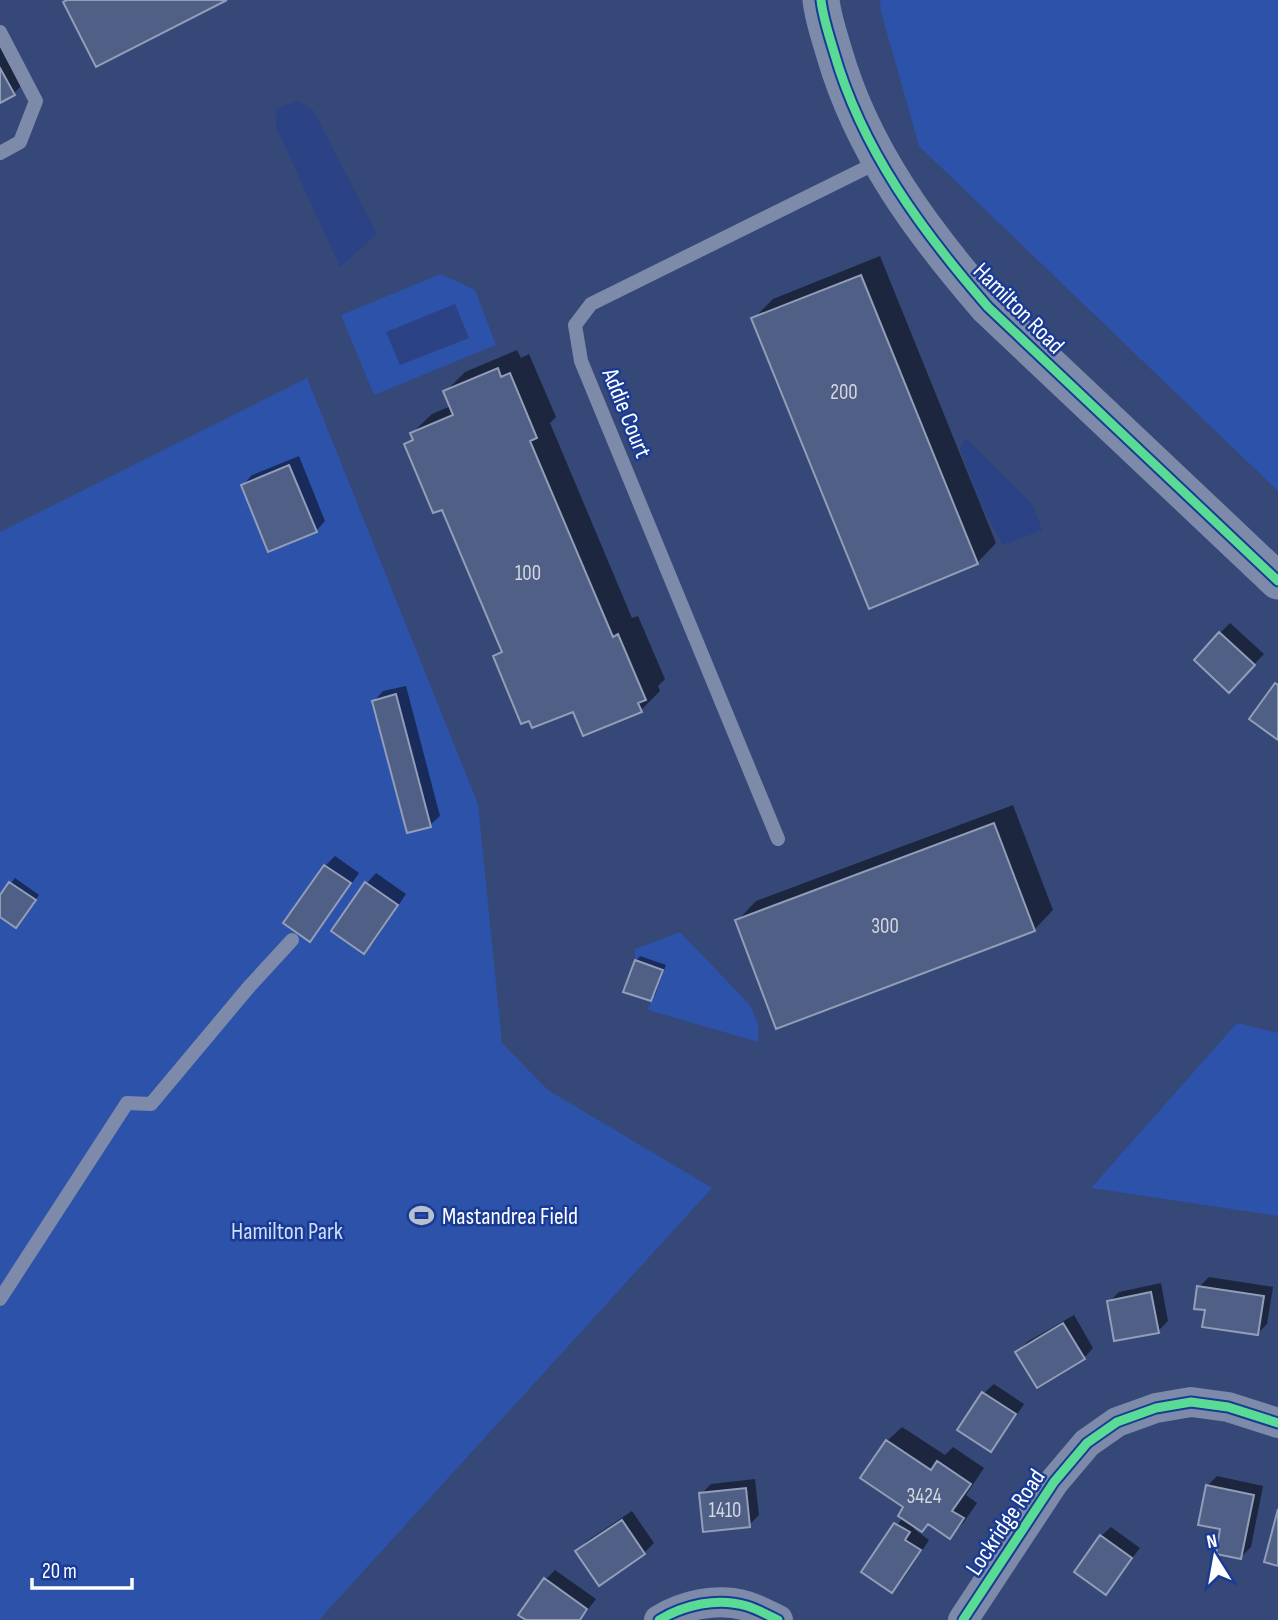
<svg xmlns="http://www.w3.org/2000/svg" width="1278" height="1620" font-family="'Sofia Sans Condensed',sans-serif">
  <style>
    .green { fill: #2d52aa }
    .water { fill: #2b4385 }
    .shadow { fill: #0007 }
    .building { fill: #505f85; stroke: #929db8; stroke-width: 2 }
    .lines { fill: none; stroke-linecap: round; stroke-linejoin: round }
    .service { stroke: #7d8aaa; stroke-width: 14 }
    .minor { stroke: #7d8aaa; stroke-width: 30 }
    .tertiary { stroke: #7d8aaa; stroke-width: 37 }
    .cycleway-casing { stroke: #193b93; stroke-width: 13 }
    .cycleway { stroke: #5adb95; stroke-width: 9 }
    .labels { text-anchor: middle; stroke-width: 5; stroke-linejoin: round; paint-order: stroke }
    .number-label { font-size: 21px; fill: #d3d7e0 }
    .street-label { font-size: 24px; fill: #fff; stroke: #193b93 }
    .poi-label { font-size: 24px; fill: #fff; stroke: #193b93; text-anchor: start }
    .park-label { font-size: 24px; fill: #d0ddfb; stroke: #193b93 }
  </style>
  <rect width="100%" height="100%" fill="#354877"/>
  <path class="green" d="M880 0H1278V491L919 146 881 12Z
    M441 274 475 290 496 345 374 395 341 315Z
    M307 378 478 804 502 1043 548 1090 712 1188 319 1620H0V532Z
    M680 932 750 1005 758 1024V1042L648 1010 662 970 635 960V949Z
    M1237 1023 1278 1033V1216L1091 1188Z"/>
  <path class="water" d="M298 101 313 110 377 234 340 267 276 127 277 108Z
    M455 304 469 338 400 365 386 332Z
    M965 438 1032 504 1042 530 1003 545 982 506 960 449Z"/>
  <path class="shadow" d="M0 25 28 79 13 94 0 101Z
    M880 256 996 543 977 563 753 319 773 299Z
    M517 350 521 358 529 354 556 417 550 423 632 618 638 616 665 679 658 686 660 691 641 710 495 656 503 649 443 507 406 445 414 437 412 433 432 414 451 406 445 392 465 372Z
    M299 456 325 521 316 531 243 485 252 475Z
    M1230 623 1264 654 1239 680 1220 633Z
    M406 686 440 816 430 825 374 701 383 691Z
    M1013 805 1053 910 1034 930 737 921 756 901Z
    M335 856 359 873 319 930 310 940 286 923 325 866Z
    M376 873 406 894 374 942 364 952 334 931 367 883Z
    M15 878 39 895 20 922 0 915V898Z
    M640 956 666 965 655 995 651 999 636 961Z
    M1209 1277 1273 1287 1267 1324 1257 1334 1207 1308 1199 1287Z
    M1161 1283 1168 1321 1158 1331 1109 1302 1119 1292Z
    M1074 1315 1093 1348 1084 1358 1017 1352 1027 1342Z
    M994 1384 1024 1404 1000 1440 990 1450 984 1393Z
    M902 1427 945 1455 953 1447 984 1468 966 1495 977 1503 964 1522 950 1537 929 1523 916 1526 914 1529 929 1540 902 1581 892 1591 863 1572 903 1517 906 1507 887 1441Z
    M1217 1476 1263 1486 1251 1547 1241 1557 1222 1527 1207 1486Z
    M755 1479 759 1515 749 1525 701 1494 711 1484Z
    M632 1511 654 1543 644 1553 578 1551 587 1541Z
    M1111 1527 1140 1548 1106 1592 1101 1536Z
    M555 1570 596 1599 580 1620H529L546 1579Z"/>
  <path class="building" d="M67 0H227L96 67 63 2Z
    M0 68 15 95 0 103Z
    M861 275 978 564 869 609 751 318Z
    M498 368 501 377 510 373 537 438 530 441 613 637 618 634 646 700 638 703 642 712 583 736 573 712 532 728 529 721 521 724 493 656 502 652 442 510 433 513 404 444 413 440 410 433 453 415 443 391Z
    M289 465 317 532 268 552 241 485Z
    M1219 632 1255 665 1229 693 1194 660Z
    M1275 683 1278 685V740L1249 719Z
    M396 694 431 827 407 833 372 701Z
    M994 823 1035 931 776 1029 735 920Z
    M324 865 351 883 310 942 283 923Z
    M9 882 36 900 16 928 0 917V895Z
    M365 882 398 905 364 954 331 931Z
    M635 960 663 970 651 1001 623 992Z
    M1197 1286 1264 1296 1258 1335 1202 1327 1205 1310 1194 1309Z
    M1151 1292 1159 1333 1114 1341 1107 1301Z
    M1063 1323 1085 1359 1037 1388 1015 1352Z
    M982 1392 1016 1414 991 1452 957 1430Z
    M886 1440 931 1470 937 1461 971 1484 952 1511 964 1518 950 1539 928 1524 922 1532 898 1516 903 1507 860 1478Z
    M1206 1485 1254 1495 1241 1559 1216 1554 1220 1529 1198 1525Z
    M746 1488 750 1527 703 1532 699 1493Z
    M1278 1509V1566L1264 1562Z
    M622 1520 645 1554 599 1586 575 1551Z
    M894 1523 910 1532 905 1540 921 1550 892 1593 861 1572Z
    M1100 1535 1132 1558 1106 1595 1074 1572Z
    M544 1578 587 1609 580 1620H526L518 1615Z"/>
  <g class="lines">
    <path class="service" d="M0 32 36 101 20 142 0 153
      M778 839 581 361 575 325 591 304 880 161
      M0 1299 127 1103 151 1104 248 988 292 940"/>
    <path class="minor" d="M659 1620C684 1605 717 1597 747 1606 757 1609 768 1615 778 1620
      M963 1620 1054 1482 1087 1443 1117 1422 1156 1408 1191 1402 1228 1407 1278 1423"/>
    <path class="tertiary" d="M821 0C823 18 829 35 834 52 862 150 922 231 988 307L1278 581"/>
    <defs>
      <path id="cycleway" d="M821 0C823 18 829 35 834 52 862 150 922 231 988 307L1278 581
        M659 1620C684 1605 717 1597 747 1606 757 1609 768 1615 778 1620
        M963 1620 1054 1482 1087 1443 1117 1422 1156 1408 1191 1402 1228 1407 1278 1423"/>
    </defs>
    <use href="#cycleway" class="cycleway-casing"/>
    <use href="#cycleway" class="cycleway"/>
  </g>
  <defs>
    <symbol id="stadium-bare" viewBox="-9 -9 18 18"><path d="M0-5a6.5 5 0 1 0 0 10a6.5 5 0 1 0 0-10ZM-3.5-1.8h7v3.6h-7Z" fill="#b8bfcf" stroke="#193b93" stroke-width="2.5" paint-order="stroke"/></symbol>
  </defs>
  <g fill-rule="evenodd">
    <use href="#stadium-bare" x="404" y="1198" width="35" height="35"/>
  </g>
  <g class="labels">
    <g class="number-label">
      <text x="844" y="399">200</text>
      <text x="528" y="580">100</text>
      <text x="885" y="933">300</text>
      <text x="924" y="1503">3424</text>
      <text x="725" y="1517">1410</text>
    </g>
    <g class="street-label">
      <text transform="translate(1019 308) rotate(45)" y="8">Hamilton Road</text>
      <text transform="translate(627 413) rotate(68)" y="8">Addie Court</text>
      <text transform="translate(1005 1522) rotate(-56)" y="8">Lockridge Road</text>
    </g>
    <g class="poi-label">
      <text x="442" y="1224">Mastandrea Field</text>
    </g>
    <g class="park-label">
      <text x="287" y="1239">Hamilton Park</text>
    </g>
  </g>
  <g transform="translate(1215 1557) rotate(349)" stroke="#193b93" stroke-width="5" paint-order="stroke">
  <path d="M0-5L12 26L0 18L-12 26Z" fill="#ffffff"/>
  <text y="-10" font-size="19" font-weight="bold" text-anchor="middle" fill="#ffffff">N</text>
  </g>
  <path d="M32 1578v10h100v-10" fill="none" stroke="#ffffff" stroke-width="3.5"/>
  <text x="42" y="1578" font-size="21" fill="#ffffff" stroke="#193b93" stroke-width="5" paint-order="stroke">20 m</text>
</svg>
